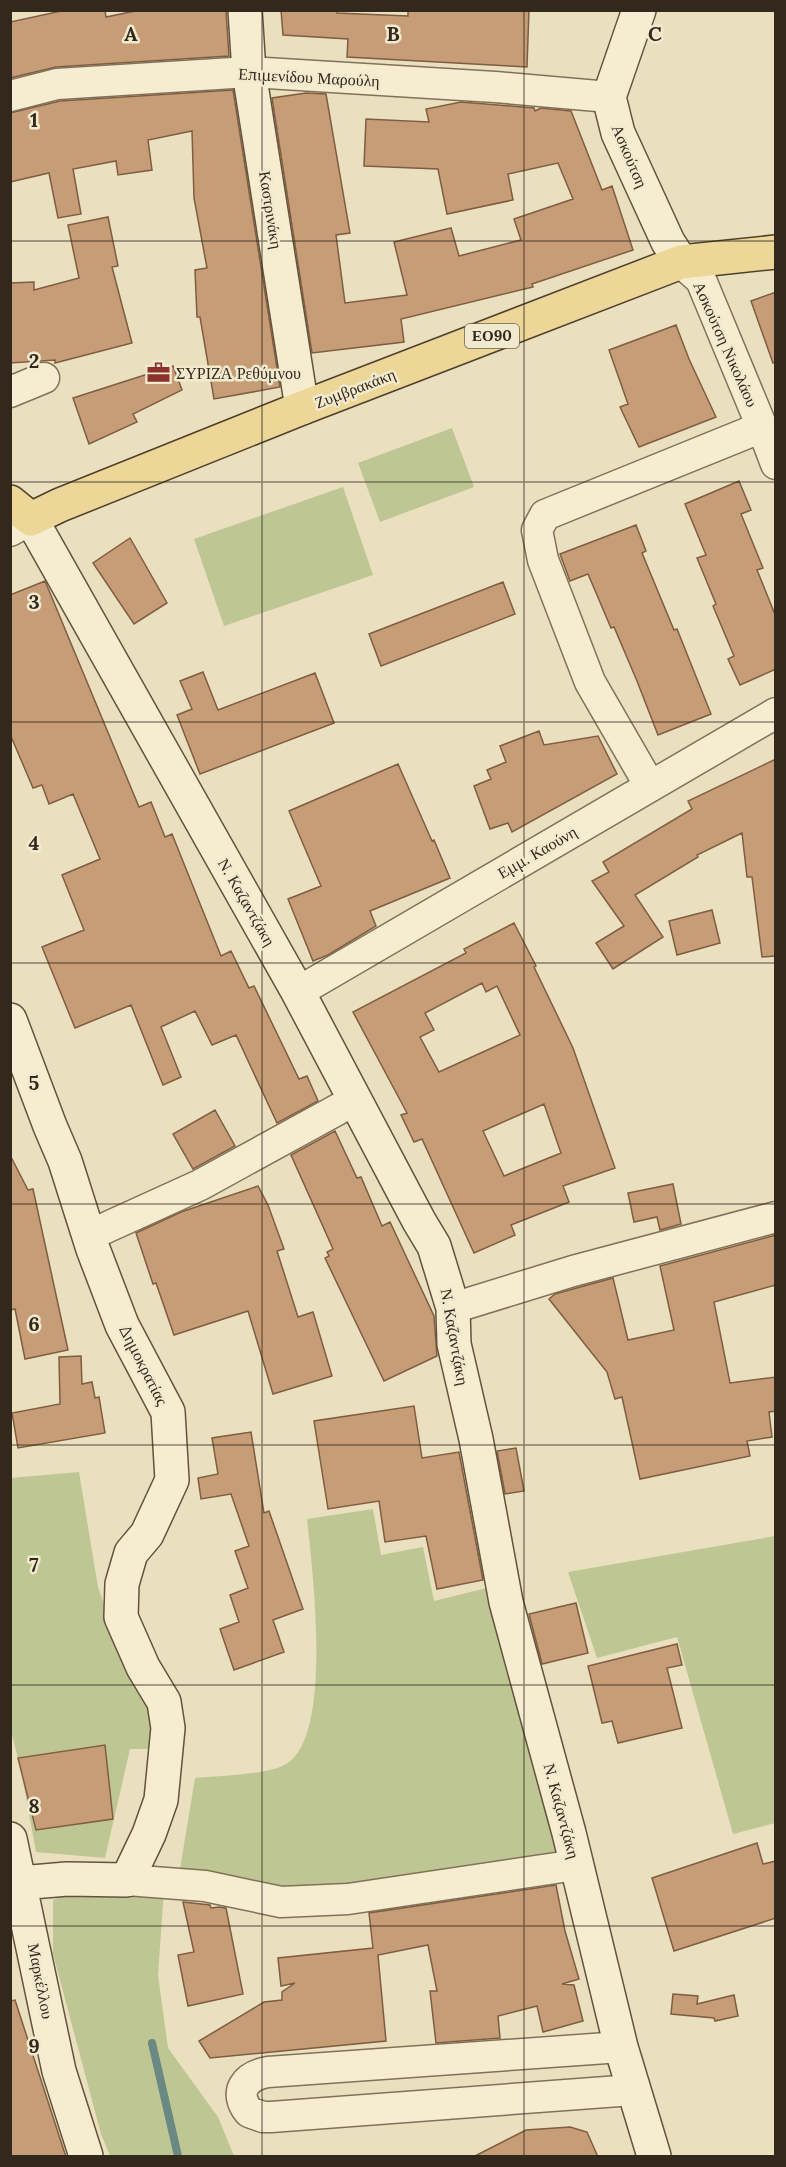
<svg xmlns="http://www.w3.org/2000/svg" width="786" height="2167" font-family="Lora,serif">
  <style>
    .green { fill: #bec794 }
    .lines { fill: none; stroke-linecap: round; stroke-linejoin: round }
    .stream { stroke: #6a8983; stroke-width: 8 }
    .building { fill: #c69d77; stroke: #7f5d41; stroke-width: 1.5; fill-rule: evenodd }
    .street-casing { stroke: #817159; stroke-width: 33 }
    .secondary-casing { stroke: #63523c; stroke-width: 36 }
    .primary-casing { stroke: #4f3f2d; stroke-width: 36 }
    .street { stroke: #f6edd1; stroke-width: 30 }
    .secondary { stroke: #f6edd1; stroke-width: 33 }
    .primary { stroke: #ecd798; stroke-width: 33 }
    .grid { fill: none; stroke: #32281c; stroke-width: 1.5; stroke-opacity: 0.55 }
    .labels { text-anchor: middle; stroke-width: 5; stroke-linejoin: round; paint-order: stroke }
    .shield { fill: #f2eace; stroke: #6c6251; stroke-width: 1.5 }
    .shield-label { font-size: 15px; font-weight: bold; fill: #32281c }
    .street-label { font-size: 16px; fill: #32281c; stroke: #f2eace }
    .poi-label { font-size: 16px; fill: #32281c; stroke: #f2eace; text-anchor: start }
    .grid-label { font-size: 20px; text-anchor: middle; font-weight: bold; fill: #32281c; stroke: #f2eace; stroke-width: 5; stroke-linejoin: round; paint-order: stroke }
  </style>
  <rect width="100%" height="100%" fill="#eae0bf"/>
  <path class="green" d="M452 428 474 487 380 522 358 463Z
    M343 487 373 575 224 626 194 539Z
    M79 1472 98 1587 126 1667 147 1700 161 1749H130L105 1858 36 1852 21 1770 11 1731 10 1478Z
    M373 1509 381 1555 423 1547 434 1601 491 1587 561 1859 315 1891 263 1885 180 1869 195 1778C217 1776 268 1775 286 1764 334 1737 312 1567 307 1519Z
    M775 1536V1823L733 1834 677 1637 597 1658 568 1572Z
    M81 1887 164 1891 158 1975 168 2048 218 2117 234 2156H110L101 2134 53 1954V1900Z"/>
  <g class="lines">
    <path class="stream" d="M152 2043 178 2156"/>
  </g>
  <path class="building" d="M66 10H105L106 17 140 10H226L229 56 56 67 10 78V22Z
    M281 10H337V13L408 16V10H529L527 67 347 57 348 39 283 35Z
    M233 90 280 387 214 399 200 317H197L195 270 207 268 194 198 192 131 148 140 152 170 118 175 116 161 73 169 81 214 58 218 49 173 10 182V113L60 101Z
    M306 93 326 94 350 233 336 235 345 303 407 295 394 242 451 228 459 256 521 240 514 219 573 199 558 163 508 174 513 200 447 214 438 169 364 166 366 119 429 122 426 109 461 102 534 108 535 111 541 108 571 111 602 190 612 186 633 250 532 284 533 287 401 319 404 342 312 353 272 98Z
    M108 217 118 266 112 267 132 343 55 363V360L10 363V283L34 282V290L79 278 68 225Z
    M776 292V362L773 363 751 301Z
    M676 325 689 359 716 417 639 447 620 407 628 404 609 350Z
    M173 366 182 390 133 414 137 422 89 444 73 398Z
    M739 481 751 510 741 514 763 568 757 570 776 617V669L740 685 728 659 734 656 713 606 716 604 697 558 706 555 685 504Z
    M636 525 646 551 642 553 674 630 677 629 711 714 658 735 637 681 614 627 611 628 588 574 570 581 560 554Z
    M130 538 167 603 134 624 93 563Z
    M45 581 139 807 151 802 165 837 172 834 221 956 231 951 249 988 254 986 299 1079 307 1076 318 1101 277 1123 236 1035 212 1045 195 1011 161 1027 181 1077 163 1085 131 1005 75 1028 42 947 84 930 62 875 100 859 73 794 49 804 42 785 33 788 10 734V595Z
    M503 582 515 614 381 666 369 634Z
    M203 672 218 710 315 673 334 723 200 774 177 715 192 709 180 681Z
    M539 731 544 745 598 736 617 774 512 832 508 823 490 829 474 786 491 779 487 770 506 762 500 746Z
    M776 759V956L762 957 752 877H747L742 833 697 855 698 857 635 895 663 937 613 969 596 943 624 926 592 881 609 872 603 862 692 809 688 801Z
    M398 764 432 841 434 840 450 878 370 911 376 926 328 955 313 961 288 899 321 886 289 811Z
    M712 910 720 943 677 955 669 921Z
    M514 923 536 966 534 967 573 1048 615 1168 563 1186 569 1202 511 1225 515 1235 474 1253 422 1139 414 1142 401 1115 407 1113 353 1012 466 953 464 949ZM482 983 486 992 497 986 520 1035 439 1072 420 1037 434 1030 425 1013ZM544 1104 561 1153 504 1176 483 1131Z
    M215 1110 235 1146 193 1169 173 1134Z
    M335 1131 357 1178 361 1177 382 1226 390 1222 434 1316 437 1356 384 1381 325 1258 329 1256 327 1252 333 1249 291 1155Z
    M10 1155 28 1190 33 1189 68 1350 25 1359 15 1309 10 1310Z
    M673 1184 681 1224 660 1230 657 1217 634 1222 628 1193Z
    M258 1186 268 1205 284 1249 277 1251 298 1317 313 1312 332 1376 273 1394 248 1311 174 1335 156 1283 153 1284 136 1233 181 1212Z
    M776 1235V1285L714 1302 730 1383 776 1377V1411L769 1412 772 1437 747 1441 750 1456 640 1479 622 1397 615 1399 607 1372 549 1299 555 1294 613 1278 628 1340 674 1330 660 1266Z
    M81 1356 82 1384 92 1382 95 1398 99 1397 105 1433 18 1448 12 1413 60 1404 59 1357Z
    M414 1406 422 1458 459 1452 483 1580 437 1589 426 1536 385 1542 379 1501 328 1509 314 1421Z
    M251 1432 264 1513 269 1511 303 1609 273 1620 284 1652 234 1670 220 1629 239 1622 230 1595 248 1588 235 1551 249 1546 231 1494 201 1499 198 1478 218 1474 212 1438Z
    M516 1448 524 1491 505 1494 497 1451Z
    M576 1603 588 1653 542 1664 529 1614Z
    M677 1644 682 1665 667 1668 682 1728 618 1743 612 1721 602 1723 588 1666Z
    M105 1745 113 1819 36 1830 18 1758Z
    M757 1843 763 1864 776 1861V1918L674 1951 652 1878Z
    M556 1885 565 1931 579 1979 562 1984 574 1985 583 2021 543 2032 537 2006 498 2016 500 2038 436 2043 430 1991H437L428 1945 378 1955 386 2041 210 2058 199 2041 264 2002 282 2000V1992L295 1983 281 1986 278 1958 373 1948 369 1913Z
    M183 1902 210 1905 211 1908 219 1907 226 1908 243 1994 188 2006 178 1955 194 1952Z
    M673 1994 698 1996 697 2004 734 1995 738 2016 715 2021 714 2018 671 2014Z
    M15 2000 66 2157H10V2001Z
    M570 2127 587 2132 598 2157H473L526 2130Z"/>
  <g class="lines">
    <defs>
      <path id="street" d="M10 96 57 84 249 72 495 87 609 97
        M681 262 701 280 762 427 776 464
        M10 392 44 378
        M10 531 31 519
        M650 786 590 682 543 560 537 530 545 515 762 427
        M298 992 776 713
        M90 1235 200 1185 355 1100
        M453 1308 573 1271 776 1217
        M127 1880 205 1886 281 1902 348 1899 576 1865
        M621 2047 268 2072C245 2076 233 2092 249 2112L263 2117H271L633 2090"/>
      <path id="secondary" d="M245 10 249 72 302 408
        M639 10 609 97 618 133 668 242 681 262
        M31 519 298 992 419 1221 434 1246 453 1308 454 1344 476 1439 506 1602 569 1833 621 2047 654 2156
        M10 1020 50 1126 65 1161 93 1249 122 1325 168 1412 172 1480 147 1534 131 1553 122 1584 121 1617 143 1667 164 1702 168 1728 161 1800 149 1834 127 1880 67 1879 20 1883
        M10 1839 59 2071 86 2156"/>
      <path id="primary" d="M10 502 31 519 60 505 302 408 681 262 776 252"/>
    </defs>
    <use href="#street" class="street-casing"/>
    <use href="#secondary" class="secondary-casing"/>
    <use href="#primary" class="primary-casing"/>
    <use href="#street" class="street"/>
    <use href="#secondary" class="secondary"/>
    <use href="#primary" class="primary"/>
  </g>
  <path class="grid" d="M262 10V2156M524 10V2156M10 241H776M10 482H776M10 722H776M10 963H776M10 1204H776M10 1445H776M10 1685H776M10 1926H776"/>
  <defs>
    <symbol id="office-bare" viewBox="-9 -9 18 18"><path d="M-6-3h4V-5.5h4V-3h4V5H-6ZM-1-4.5V-3h2v-1.5ZM-6 0V1H6V0Z" fill="#8c322d" stroke="#f2eace" stroke-width="2.5" paint-order="stroke"/></symbol>
  </defs>
  <g fill-rule="evenodd">
    <use href="#office-bare" x="142" y="356" width="33" height="33"/>
  </g>
  <g class="labels">
    <rect class="shield" x="465" y="324" width="54" height="24" rx="4.5"/>
    <g class="shield-label">
      <text x="492" y="341">ΕΟ90</text>
    </g>
    <g class="street-label">
      <text transform="translate(309 77) rotate(3)" y="6">Επιμενίδου Μαρούλη</text>
      <text transform="translate(630 156) rotate(67)" y="6">Ασκούτση</text>
      <text transform="translate(271 210) rotate(81)" y="6">Καστρινάκη</text>
      <text transform="translate(726 344) rotate(66)" y="6">Ασκούτση Νικολάου</text>
      <text transform="translate(355 388) rotate(-21)" y="6">Ζυμβρακάκη</text>
      <text transform="translate(537 852) rotate(-30)" y="6">Εμμ. Καούνη</text>
      <text transform="translate(247 902) rotate(60)" y="6">Ν. Καζαντζάκη</text>
      <text transform="translate(455 1337) rotate(80)" y="6">Ν. Καζαντζάκη</text>
      <text transform="translate(144 1365) rotate(63)" y="6">Δημοκρατίας</text>
      <text transform="translate(562 1811) rotate(75)" y="6">Ν. Καζαντζάκη</text>
      <text transform="translate(41 1981) rotate(79)" y="6">Μαρκέλλου</text>
    </g>
    <g class="poi-label">
      <text x="176" y="379">ΣΥΡΙΖΑ Ρεθύμνου</text>
    </g>
  </g>
  <g class="grid-label">
    <text x="131" y="41">A</text>
    <text x="393" y="41">B</text>
    <text x="655" y="41">C</text>
    <text x="34" y="127">1</text>
    <text x="34" y="368">2</text>
    <text x="34" y="609">3</text>
    <text x="34" y="850">4</text>
    <text x="34" y="1090">5</text>
    <text x="34" y="1331">6</text>
    <text x="34" y="1572">7</text>
    <text x="34" y="1813">8</text>
    <text x="34" y="2053">9</text>
  </g>
  <rect width="786" height="2167" fill="none" stroke="#32281c" stroke-width="24"/>
</svg>
